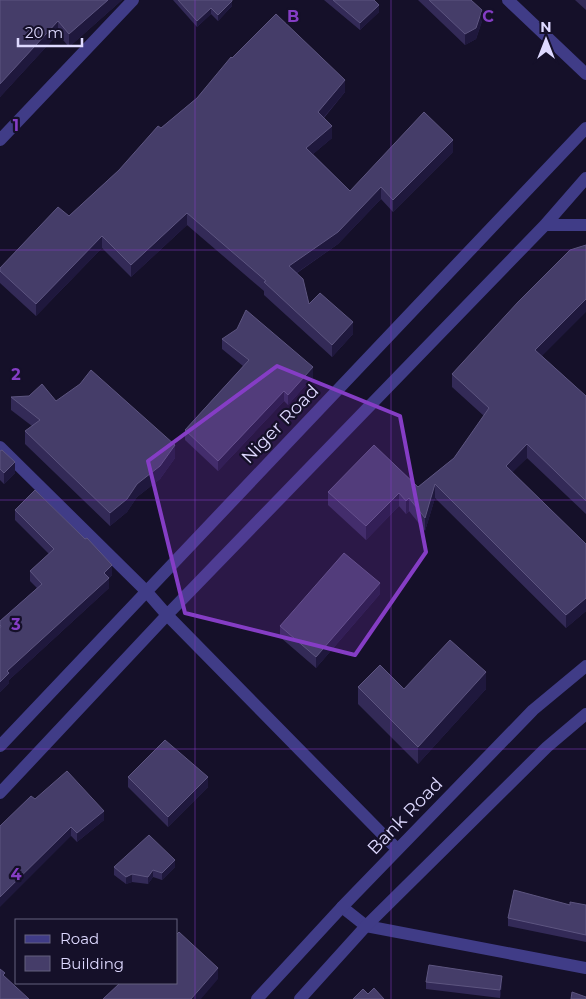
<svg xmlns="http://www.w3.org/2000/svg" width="586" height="999" font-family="Montserrat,sans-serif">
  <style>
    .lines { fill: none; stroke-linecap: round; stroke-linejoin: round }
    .minor { stroke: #403c87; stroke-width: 12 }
    .tertiary { stroke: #403c87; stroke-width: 12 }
    .wall { fill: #332a57 }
    .shaded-wall { fill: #1f183d }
    .building { fill: #453d69; stroke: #5d5580 }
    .marked { fill: #853dc5; fill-opacity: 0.2; stroke: #853dc5; stroke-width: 4; stroke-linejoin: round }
    .grid { fill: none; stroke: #853dc5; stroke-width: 1; stroke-opacity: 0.55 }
    .labels { text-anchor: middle; stroke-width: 4.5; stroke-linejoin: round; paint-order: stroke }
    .street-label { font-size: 18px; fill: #ded9ff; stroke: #151029 }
    .grid-label { font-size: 16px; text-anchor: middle; font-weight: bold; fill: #853dc5; stroke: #151029; stroke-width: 4.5; stroke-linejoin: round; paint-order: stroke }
  </style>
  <rect width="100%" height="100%" fill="#151029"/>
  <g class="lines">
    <path class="minor" d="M508 0 586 74
      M0 140 133 0
      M545 225H586
      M0 447 146 591 167 615 397 849
      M0 746 586 128
      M0 793 167 615 545 225 586 178
      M342 907 366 926 586 968"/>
    <path class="tertiary" d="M257 999 342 907 533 710 586 666
      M300 999 366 926 547 747 586 714"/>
  </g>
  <path class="wall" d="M0 0H122L69 47 58 34 0 97Z
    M173 0H232V6L218 21 211 14 197 27Z
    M324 0H374L379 12 360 30Z
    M418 0H471L482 21 476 39 465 45Z
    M575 0H586V10Z
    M232 58 345 92 324 118 332 138 313 154 350 191 453 152 393 212 381 199 338 244 297 273 309 304 353 334 332 357 264 295V291L187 225 131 277 102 248 36 316 0 283V268L69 216 119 170 161 128 197 98Z
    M222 339 313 377 288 405 284 401 218 471 185 440V430L243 366 222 349Z
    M542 356 586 396V514L527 458 512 472 586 544V611L566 628 435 498 425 531 409 511 406 514 399 506 366 540 328 505V492L418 487 454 458 484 416 452 387V374Z
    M11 397 56 401 175 458 160 479 137 497 127 512 110 526 25 444V431L32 426 11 410Z
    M0 451 15 473 4 484 0 480Z
    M15 510 112 575 109 578V588L9 680V683L0 692V621L37 588 30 581V571L49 554 15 520Z
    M380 594 316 668 280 637V626Z
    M358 687 404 689H486L418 764 358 704Z
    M128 777 208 787 168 827 128 787Z
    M35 799 104 820 77 842Z
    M114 867H175L162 880 153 877 148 884 132 882 126 884 114 875Z
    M570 905H586V942L508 926V918Z
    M426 982 502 984 500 998 426 989Z"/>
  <path class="shaded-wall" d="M108 0H122L69 47V34Z
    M232 1V6L218 21V15Z
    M379 5V12L360 30V23Z
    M211 8V14L197 27V21Z
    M482 10V21L476 39 465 45V34Z
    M58 21V34L0 97V84Z
    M345 80V92L318 124V112Z
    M332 126V138L306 160V148Z
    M453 140V152L393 212V200Z
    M381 187V199L338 244 289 278V266Z
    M187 213V225L131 277V265Z
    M102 236V248L36 316V304Z
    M586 299V312L535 363V350Z
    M353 322V334L332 357V345Z
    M313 367V377L288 405V395Z
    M284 391V401L218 471V461Z
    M527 444V458L506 479V466Z
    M175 445V458L160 479 137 497 127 512 110 526V513Z
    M15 462V473L4 484V473Z
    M435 484V498L425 531V518Z
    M399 493V506L366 540V526Z
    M409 498V511L406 514V501Z
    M112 565V575L109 578V588L9 680V683L0 692V682L7 671Z
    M380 583V594L316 668V657Z
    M586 598V611L566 628V615Z
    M486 672V689L418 764V747Z
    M208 777V787L168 827V817Z
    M104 811V820L77 842V833Z
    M71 827V836L0 907V897Z
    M175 860V867L162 880V873Z
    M153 870V877L148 884V877Z
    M132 874V882L126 884V877Z
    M218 968V979L201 999H191Z
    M502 976V984L500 998V990Z"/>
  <path class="building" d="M0 0H108L69 34 58 21 0 84Z
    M178 0H232V1L218 15 211 8 197 21Z
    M333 0H374L379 5 360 23Z
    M429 0H471L482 10 476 28 465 34Z
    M276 14 345 80 318 112 332 126 306 148 350 191 424 112 453 140 393 200 381 187 338 232 289 266 303 279 309 304 320 293 353 322 332 345 264 282 266 281 187 213 131 265 102 236 36 304 0 271V268L58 207 69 216 119 170 158 126 161 128 197 98 231 57 232 58Z
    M586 245V299L535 350 586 396V501L527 444 506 466 586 544V598L566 615 435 484 425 518 409 498 406 501 399 493 366 526 328 492 374 445 418 487 454 458 489 408 452 374 518 302 570 250Z
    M246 310 313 367 288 395 284 391 218 461 185 430 249 360 222 339 237 329Z
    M91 370 175 445 160 466 137 484 127 499 110 513 25 431 40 420 11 397 29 396 42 384 56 401 80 384Z
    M2 450 15 462 4 473 0 469V451Z
    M35 490 85 539 87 538 112 565 104 573 109 578 7 671 9 673 0 682V628L1 626 0 625V621L42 584 30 571 54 549 15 510Z
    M344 553 380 583 316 657 280 626Z
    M450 640 486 672 418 747 358 687 380 665 404 689Z
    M165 740 208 777 168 817 128 777Z
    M67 771 104 811 77 833 71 827 0 897V826L31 796 35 799Z
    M149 835 175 860 162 873 153 870 148 877 132 874 126 877 114 867Z
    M514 890 570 905V902L586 905V935L508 918Z
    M179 932 218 968 191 999H103L120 983H176V935Z
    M429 965 502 976 500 990 426 982Z
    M0 969 5 973 3 975 29 999H0Z
    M374 988 384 999H353L363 989 368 994Z
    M572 992 586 997V999H571Z"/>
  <path class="marked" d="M277 366 400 416 426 552 355 655 185 613 148 461Z"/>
  <path class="grid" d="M195 0V999M391 0V999M0 250H586M0 500H586M0 749H586"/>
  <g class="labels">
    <g class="street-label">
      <text transform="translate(280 424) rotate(-46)" y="6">Niger Road</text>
      <text transform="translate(405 816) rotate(-46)" y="6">Bank Road</text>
    </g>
  </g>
  <g class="grid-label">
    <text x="293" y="22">B</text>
    <text x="488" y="22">C</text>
    <text x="16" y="131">1</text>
    <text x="16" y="380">2</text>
    <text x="16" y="630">3</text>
    <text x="16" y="880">4</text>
  </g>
  <rect x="15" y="919" width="162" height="65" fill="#151029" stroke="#65607f"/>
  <rect x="25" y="935" width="25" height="8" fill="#403c87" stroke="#65607f"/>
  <text x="60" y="944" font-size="15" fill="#ded9ff">Road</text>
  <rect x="25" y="956" width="25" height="15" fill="#453d69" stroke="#65607f"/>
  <text x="60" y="969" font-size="15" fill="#ded9ff">Building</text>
  <g transform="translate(546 40)" stroke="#151029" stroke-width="4" paint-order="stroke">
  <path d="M0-4L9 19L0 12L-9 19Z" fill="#ded9ff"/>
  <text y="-8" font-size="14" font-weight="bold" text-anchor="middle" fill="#ded9ff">N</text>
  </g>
  <path d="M18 38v8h64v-8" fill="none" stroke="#ded9ff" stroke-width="2.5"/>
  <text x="25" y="38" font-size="15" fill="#ded9ff" stroke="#151029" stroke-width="4" paint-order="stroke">20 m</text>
</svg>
